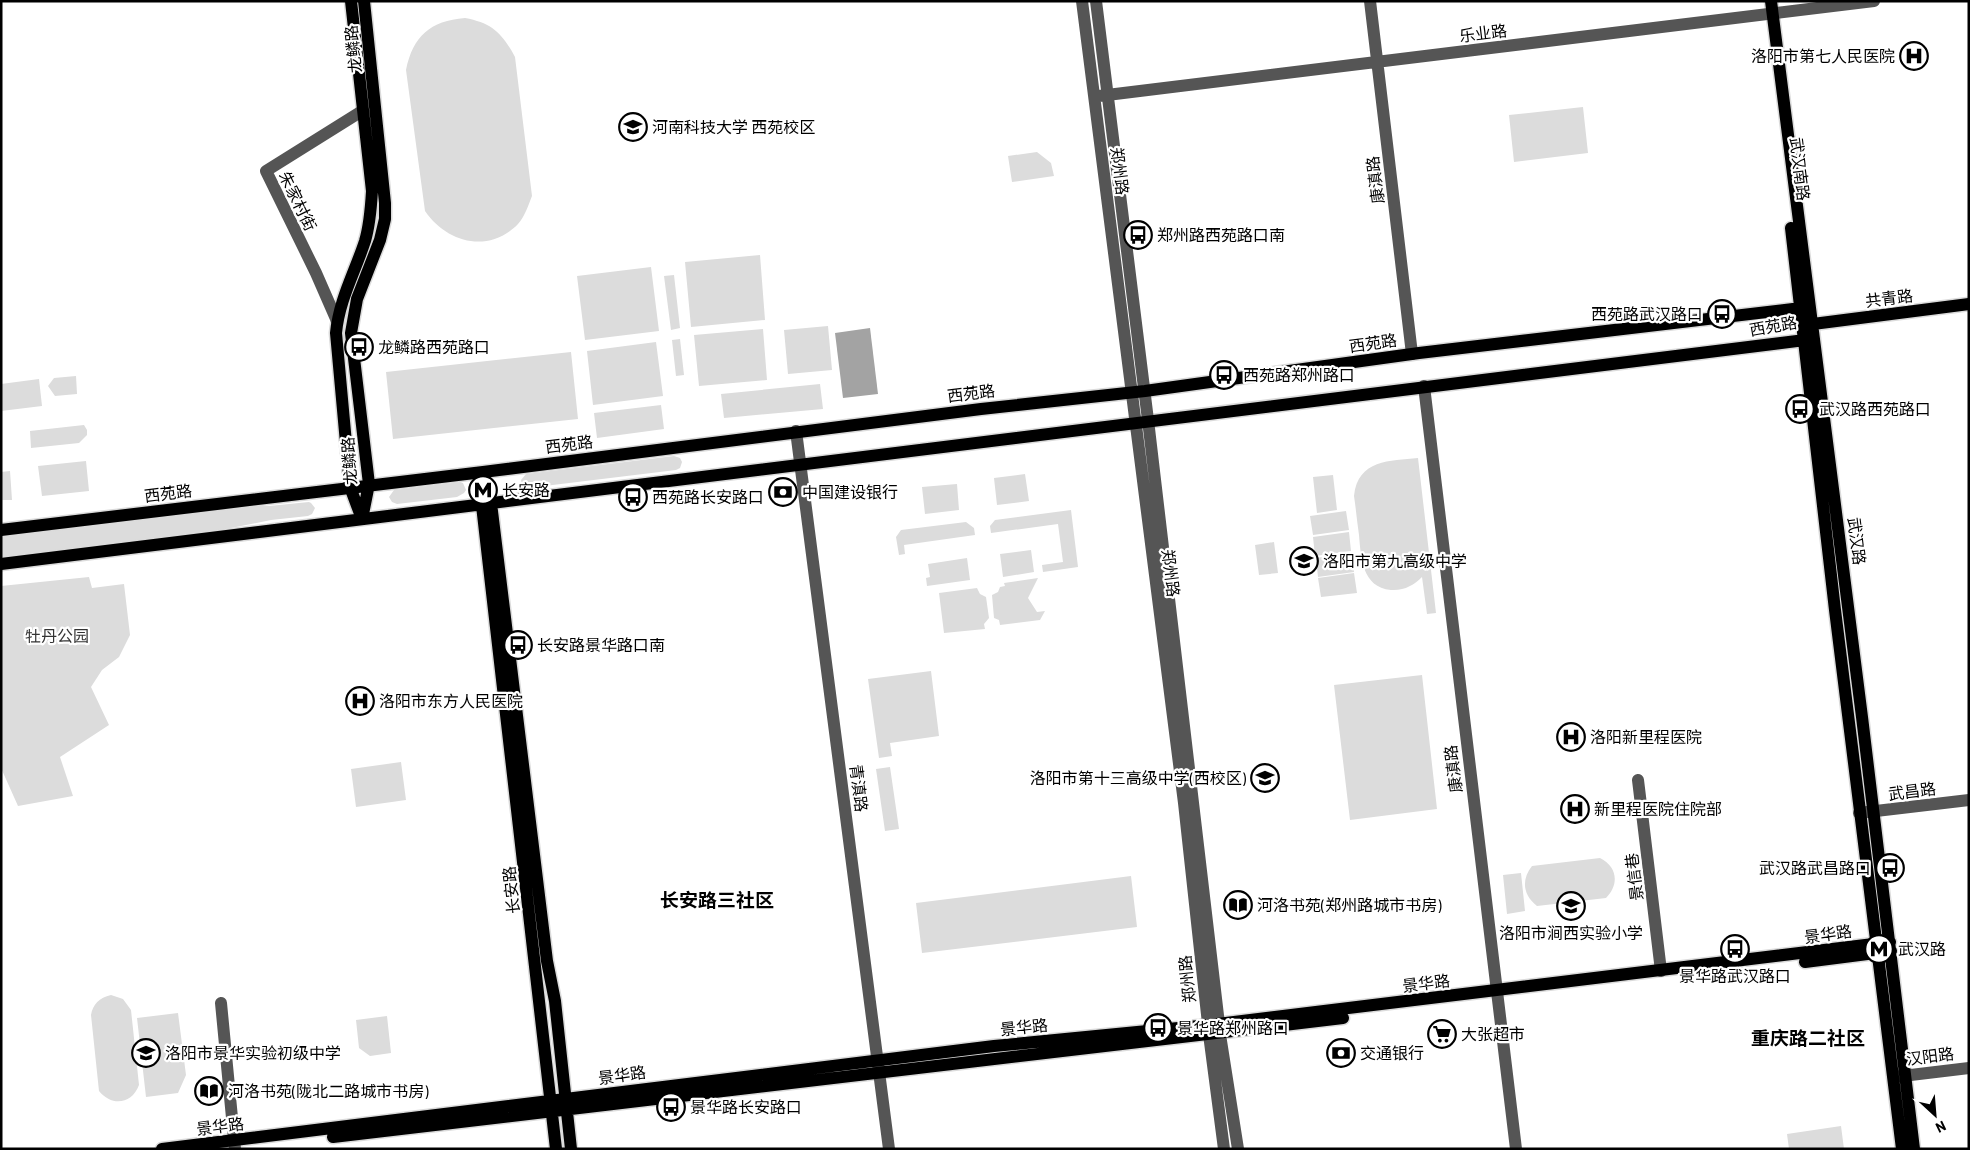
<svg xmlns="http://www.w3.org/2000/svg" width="1970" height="1150" font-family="Barlow,'Noto Sans SC',sans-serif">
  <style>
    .green { fill: #dcdcdc }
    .water { fill: #a3a3a3 }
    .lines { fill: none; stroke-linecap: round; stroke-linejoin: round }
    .major-casing { stroke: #dbdbdb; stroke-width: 15 }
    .minor { stroke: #555; stroke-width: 12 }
    .major { stroke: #000; stroke-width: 12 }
    .labels { text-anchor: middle; stroke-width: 4.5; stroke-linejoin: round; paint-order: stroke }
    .street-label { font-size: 16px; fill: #000; stroke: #fff }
    .poi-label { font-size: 16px; fill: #000; stroke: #fff; text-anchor: start }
    .park-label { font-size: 16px; fill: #333; stroke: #fff }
    .quarter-label { font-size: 19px; font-weight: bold; fill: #000; stroke: #fff }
  </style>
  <rect width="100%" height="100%" fill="#fff"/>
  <path class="green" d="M465 18C492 23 502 33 515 57L532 196C528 206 525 216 518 224 489 254 447 243 425 211L406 70C413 36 430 21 465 18Z
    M1583 107 1588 153 1514 162 1509 115Z
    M1037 152 1051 163 1054 176 1012 182 1008 156Z
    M760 255 765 320 691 327 685 262Z
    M651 267 659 331 585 340 577 276Z
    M674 275 680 328 671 330 664 276Z
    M828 326 832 370 788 374 784 330Z
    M763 329 767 380 699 386 694 335Z
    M680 339 684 375 676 376 672 340Z
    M656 342 663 396 593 405 587 351Z
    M571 352 578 419 393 439 386 372Z
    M76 376 77 394 55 396 48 386 54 378Z
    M39 379 42 406 1 411V384Z
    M820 384 823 409 724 418 721 394Z
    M661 405 664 429 597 438 594 413Z
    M84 425 87 430V435L79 443 31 448 30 431Z
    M674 456 680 458 682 462 680 468 676 470 528 488C523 486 522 485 521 480L526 474Z
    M1418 458 1436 613 1427 614 1422 577C1414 585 1404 591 1391 590 1362 587 1361 558 1359 535 1357 522 1356 509 1354 496 1358 459 1390 461 1418 458Z
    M86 461 89 491 42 496 38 466Z
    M10 471 12 500H1V472Z
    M1025 474 1029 501 997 505 994 478Z
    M1333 475 1337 510 1317 513 1313 477Z
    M460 482 463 483 466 490 464 493 457 497 397 504 392 502 389 497 394 490Z
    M957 484 959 510 925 514 922 487Z
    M309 502 311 503 315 508 312 514 308 516 271 520 226 529 1 558V534L246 506H269Z
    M1071 510 1078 567 1043 572 1042 565 1063 562 1058 524 991 533 990 526 995 520Z
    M1346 511 1349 530 1313 535 1310 516Z
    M966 522 974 528 975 535 904 545 905 554 899 555 896 537 901 530Z
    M1349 532 1351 551 1315 556 1313 537Z
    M1274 542 1278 573 1259 575 1255 545Z
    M1031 550 1034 572 1003 577 1000 554Z
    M1351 553 1354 572 1318 577 1316 558Z
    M967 558 970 580 927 586 926 578 930 577 928 564Z
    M1354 573 1357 593 1321 597 1318 578Z
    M89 577 92 588 124 584 130 635 119 657 102 670 91 687 109 725 60 757 73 796 18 806 1 768V586Z
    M1038 578 1028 598 1037 612 1045 611 1040 620 1000 625 999 620 994 618 992 595 998 592 1000 587 1005 586 1004 583Z
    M977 588 980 594 986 597 989 618 984 624 985 629 944 633 939 593Z
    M931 671 939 736 890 743 892 756 879 758 868 679Z
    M1422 675 1437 809 1350 820 1334 685Z
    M401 762 406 800 356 807 351 769Z
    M890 767 899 829 885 831 876 769Z
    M1600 858C1618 867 1619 885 1606 898L1537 906C1523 895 1521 880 1532 866Z
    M1521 873 1525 911 1507 914 1503 875Z
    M1131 876 1137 927 922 953 916 903Z
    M111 995 123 999 131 1010 139 1085C132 1104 112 1107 99 1091L91 1015C93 1004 99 998 111 995Z
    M178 1013 186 1075 178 1093 146 1097 137 1018Z
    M387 1016 391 1053 370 1056 359 1048 356 1020Z
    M1841 1126 1844 1149H1789L1787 1134Z"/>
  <path class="water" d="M870 328 878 394 843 398 835 333Z"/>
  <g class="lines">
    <defs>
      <path id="major" d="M351 1 372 191C371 208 370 224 365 241 355 272 339 300 336 333L350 487 362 519
        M1771 1 1862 717 1914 1149
        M1791 228 1835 610 1902 1149
        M1813 324 1969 304
        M483 472 491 503 547 961 555 1001 571 1149
        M481 497 556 1149
        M362 519 369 484 351 333 357 299 380 240 385 219V203L364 1
        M1 530 483 472 981 409 1145 391 1419 353 1801 308
        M1 564 1805 340
        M1805 962 1891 951
        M333 1137 1343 1018
        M162 1149 994 1046 1209 1025 1890 942"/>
    </defs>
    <use href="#major" class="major-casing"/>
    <path class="minor" d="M1082 1 1184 803 1210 1042 1224 1149
      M1096 1 1148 420 1221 1041 1238 1149
      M1370 1 1412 354
      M1099 96 1874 1
      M337 321 316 273 266 171 362 111
      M1424 386 1516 1149
      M796 431 889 1149
      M1638 780 1661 971
      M1859 813 1969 800
      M221 1003 235 1149
      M1894 1077 1969 1068"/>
    <use href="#major" class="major"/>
  </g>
  <defs>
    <symbol id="hospital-ring" viewBox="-11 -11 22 22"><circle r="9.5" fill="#fff" stroke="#000" stroke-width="1.5"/><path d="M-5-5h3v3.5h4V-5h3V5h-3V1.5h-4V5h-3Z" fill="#000"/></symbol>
    <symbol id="university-ring" viewBox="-11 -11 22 22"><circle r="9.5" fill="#fff" stroke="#000" stroke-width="1.5"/><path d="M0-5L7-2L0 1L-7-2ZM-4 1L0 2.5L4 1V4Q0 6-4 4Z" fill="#000"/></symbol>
    <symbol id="bus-ring" viewBox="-11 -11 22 22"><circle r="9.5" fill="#fff" stroke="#000" stroke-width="1.5"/><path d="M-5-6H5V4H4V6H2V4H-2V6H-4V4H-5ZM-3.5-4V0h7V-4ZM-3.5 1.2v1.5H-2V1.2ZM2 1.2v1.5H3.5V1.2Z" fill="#000"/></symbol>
    <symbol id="metro-ring" viewBox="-11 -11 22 22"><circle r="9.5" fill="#fff" stroke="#000" stroke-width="1.5"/><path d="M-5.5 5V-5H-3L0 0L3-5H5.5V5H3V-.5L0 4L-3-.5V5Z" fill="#000"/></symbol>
    <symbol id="bank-ring" viewBox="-11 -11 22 22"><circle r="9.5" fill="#fff" stroke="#000" stroke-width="1.5"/><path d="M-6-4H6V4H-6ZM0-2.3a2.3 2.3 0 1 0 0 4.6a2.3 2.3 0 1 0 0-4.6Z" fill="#000"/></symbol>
    <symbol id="school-ring" viewBox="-11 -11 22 22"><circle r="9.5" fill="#fff" stroke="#000" stroke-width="1.5"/><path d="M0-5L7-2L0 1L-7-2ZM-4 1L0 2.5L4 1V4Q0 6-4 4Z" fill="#000"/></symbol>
    <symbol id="library-ring" viewBox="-11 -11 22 22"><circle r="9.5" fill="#fff" stroke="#000" stroke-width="1.5"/><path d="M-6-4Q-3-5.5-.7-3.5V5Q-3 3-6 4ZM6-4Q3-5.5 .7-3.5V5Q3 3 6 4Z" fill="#000"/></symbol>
    <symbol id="supermarket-ring" viewBox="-11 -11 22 22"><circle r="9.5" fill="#fff" stroke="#000" stroke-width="1.5"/><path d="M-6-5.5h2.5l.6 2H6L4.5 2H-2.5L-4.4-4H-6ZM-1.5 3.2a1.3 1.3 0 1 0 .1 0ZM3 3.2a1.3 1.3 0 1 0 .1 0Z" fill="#000"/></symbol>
  </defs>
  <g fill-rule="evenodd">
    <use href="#hospital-ring" x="1898" y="40" width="32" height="32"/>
    <use href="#university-ring" x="617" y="111" width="32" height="32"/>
    <use href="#bus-ring" x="1122" y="219" width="32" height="32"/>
    <use href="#bus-ring" x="1706" y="298" width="32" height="32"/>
    <use href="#bus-ring" x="343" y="331" width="32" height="32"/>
    <use href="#bus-ring" x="1208" y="359" width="32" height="32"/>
    <use href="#bus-ring" x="1784" y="393" width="32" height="32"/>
    <use href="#metro-ring" x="467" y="474" width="32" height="32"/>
    <use href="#bank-ring" x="767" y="476" width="32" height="32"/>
    <use href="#bus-ring" x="617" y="481" width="32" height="32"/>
    <use href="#school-ring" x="1288" y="545" width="32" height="32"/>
    <use href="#bus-ring" x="502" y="629" width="32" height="32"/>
    <use href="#hospital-ring" x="344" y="685" width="32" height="32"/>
    <use href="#hospital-ring" x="1555" y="721" width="32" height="32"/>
    <use href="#school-ring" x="1249" y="762" width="32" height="32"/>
    <use href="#hospital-ring" x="1559" y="793" width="32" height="32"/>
    <use href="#bus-ring" x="1874" y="852" width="32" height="32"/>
    <use href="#library-ring" x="1222" y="889" width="32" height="32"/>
    <use href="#school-ring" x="1555" y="890" width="32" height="32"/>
    <use href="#bus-ring" x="1719" y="933" width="32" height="32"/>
    <use href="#metro-ring" x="1863" y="933" width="32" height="32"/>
    <use href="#bus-ring" x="1142" y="1012" width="32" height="32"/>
    <use href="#supermarket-ring" x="1426" y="1018" width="32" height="32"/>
    <use href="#school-ring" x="130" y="1037" width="32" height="32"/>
    <use href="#bank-ring" x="1325" y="1037" width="32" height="32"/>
    <use href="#library-ring" x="193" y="1075" width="32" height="32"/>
    <use href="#bus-ring" x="655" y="1091" width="32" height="32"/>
  </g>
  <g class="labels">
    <g class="street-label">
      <text transform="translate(1483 33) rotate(-7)" y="6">乐业路</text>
      <text transform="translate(353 49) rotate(-96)" y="6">龙鳞路</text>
      <text transform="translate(1800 169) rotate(83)" y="6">武汉南路</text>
      <text transform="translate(1120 171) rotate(83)" y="6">郑州路</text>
      <text transform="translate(1375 180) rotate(-97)" y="6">康滇路</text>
      <text transform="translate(298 201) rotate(64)" y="6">朱家村街</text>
      <text transform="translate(1889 298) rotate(-7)" y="6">共青路</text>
      <text transform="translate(1773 326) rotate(-10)" y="6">西苑路</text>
      <text transform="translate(1373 343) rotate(-8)" y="6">西苑路</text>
      <text transform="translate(971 393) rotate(-7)" y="6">西苑路</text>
      <text transform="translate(569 444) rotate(-7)" y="6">西苑路</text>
      <text transform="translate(349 461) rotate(-94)" y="6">龙鳞路</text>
      <text transform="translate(168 493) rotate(-7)" y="6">西苑路</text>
      <text transform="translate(1857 541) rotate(83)" y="6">武汉路</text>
      <text transform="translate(1171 573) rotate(83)" y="6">郑州路</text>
      <text transform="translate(1453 769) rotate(-97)" y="6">康滇路</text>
      <text transform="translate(859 788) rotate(83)" y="6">青滇路</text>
      <text transform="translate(1912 791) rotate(-7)" y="6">武昌路</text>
      <text transform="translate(1634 877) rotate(-97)" y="6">景信巷</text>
      <text transform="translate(511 890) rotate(-96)" y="6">长安路</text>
      <text transform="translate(1828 934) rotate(-8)" y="6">景华路</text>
      <text transform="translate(1187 979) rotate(-96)" y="6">郑州路</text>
      <text transform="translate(1426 983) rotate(-7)" y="6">景华路</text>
      <text transform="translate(1024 1027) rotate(-6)" y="6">景华路</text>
      <text transform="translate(1930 1056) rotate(-7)" y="6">汉阳路</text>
      <text transform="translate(622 1075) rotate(-8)" y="6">景华路</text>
      <text transform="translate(220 1126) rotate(-7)" y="6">景华路</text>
    </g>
    <g class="poi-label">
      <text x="1895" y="62" text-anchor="end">洛阳市第七人民医院</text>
      <text x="652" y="133">河南科技大学 西苑校区</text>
      <text x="1157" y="241">郑州路西苑路口南</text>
      <text x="1703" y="320" text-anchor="end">西苑路武汉路口</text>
      <text x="378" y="353">龙鳞路西苑路口</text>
      <text x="1243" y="381">西苑路郑州路口</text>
      <text x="1819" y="415">武汉路西苑路口</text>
      <text x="502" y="496">长安路</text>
      <text x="802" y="498">中国建设银行</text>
      <text x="652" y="503">西苑路长安路口</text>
      <text x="1323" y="567">洛阳市第九高级中学</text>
      <text x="537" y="651">长安路景华路口南</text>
      <text x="379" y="707">洛阳市东方人民医院</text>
      <text x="1590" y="743">洛阳新里程医院</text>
      <text x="1246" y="784" text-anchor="end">洛阳市第十三高级中学(西校区)</text>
      <text x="1594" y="815">新里程医院住院部</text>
      <text x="1871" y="874" text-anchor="end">武汉路武昌路口</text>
      <text x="1257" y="911">河洛书苑(郑州路城市书房)</text>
      <text x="1571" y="939" text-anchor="middle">洛阳市涧西实验小学</text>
      <text x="1898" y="955">武汉路</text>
      <text x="1735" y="982" text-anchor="middle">景华路武汉路口</text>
      <text x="1177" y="1034">景华路郑州路口</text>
      <text x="1461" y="1040">大张超市</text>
      <text x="165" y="1059">洛阳市景华实验初级中学</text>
      <text x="1360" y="1059">交通银行</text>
      <text x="228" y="1097">河洛书苑(陇北二路城市书房)</text>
      <text x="690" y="1113">景华路长安路口</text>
    </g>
    <g class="park-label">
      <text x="57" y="642">牡丹公园</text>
    </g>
    <g class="quarter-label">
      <text x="717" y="907">长安路三社区</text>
      <text x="1808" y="1045">重庆路二社区</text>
    </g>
  </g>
  <rect width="1970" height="1150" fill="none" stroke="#000000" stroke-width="5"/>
  <g transform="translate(1935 1115) rotate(154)" stroke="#ffffff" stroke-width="4" paint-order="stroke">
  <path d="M0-4L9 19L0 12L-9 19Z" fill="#000000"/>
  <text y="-8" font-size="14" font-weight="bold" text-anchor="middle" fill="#000000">N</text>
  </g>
</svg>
